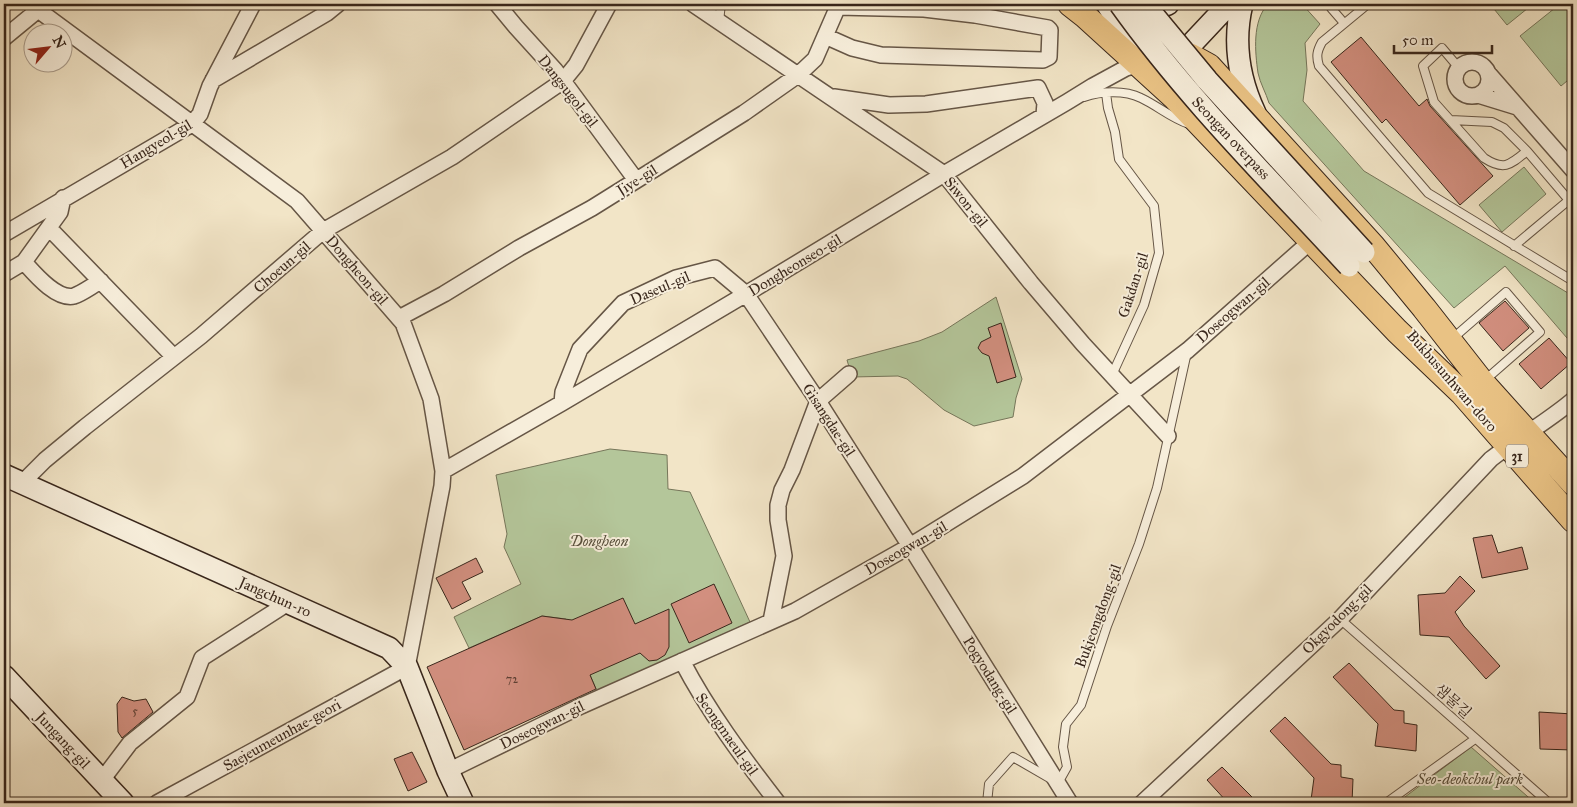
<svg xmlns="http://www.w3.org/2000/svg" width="1577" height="807" font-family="'IM FELL Great Primer','Noto Serif KR',serif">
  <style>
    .green { fill: #b4c69a; stroke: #76765a }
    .building { fill: #d28f7f; stroke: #38261b }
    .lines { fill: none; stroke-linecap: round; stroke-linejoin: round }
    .lane-casing { stroke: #665646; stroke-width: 10 }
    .street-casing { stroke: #665646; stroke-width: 18 }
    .secondary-casing { stroke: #38261b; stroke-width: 24 }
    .primary-casing { stroke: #38261b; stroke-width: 26 }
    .lane { stroke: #f7eedb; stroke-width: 8 }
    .street { stroke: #f7eedb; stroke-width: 15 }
    .secondary { stroke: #f7eedb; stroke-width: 21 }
    .primary { stroke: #e9c284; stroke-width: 24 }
    .secondary-bridge-casing { stroke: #38261b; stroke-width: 24; stroke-linecap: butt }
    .secondary-bridge { stroke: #f7eedb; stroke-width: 21 }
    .labels { text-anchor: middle; stroke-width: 4; stroke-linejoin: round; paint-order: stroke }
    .number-label { font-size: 12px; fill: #5e4034 }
    .shield { fill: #f7eedb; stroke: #716255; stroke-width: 1 }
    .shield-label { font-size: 14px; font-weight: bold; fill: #38261b }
    .street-label { font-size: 15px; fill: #38261b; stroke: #f7eedb }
    .park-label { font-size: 15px; font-style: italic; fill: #574e3b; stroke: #f7eedb }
  </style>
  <rect width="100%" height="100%" fill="#f2e5c7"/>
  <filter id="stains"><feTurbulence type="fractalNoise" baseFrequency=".004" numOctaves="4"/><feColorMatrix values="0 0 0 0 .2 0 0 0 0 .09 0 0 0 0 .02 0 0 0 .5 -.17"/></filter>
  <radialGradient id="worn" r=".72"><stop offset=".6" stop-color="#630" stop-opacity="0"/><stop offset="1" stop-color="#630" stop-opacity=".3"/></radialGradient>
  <path class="green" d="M1268 4H1302L1320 24 1305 43 1307 70 1303 101 1364 171 1573 296V345L1505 266 1454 308 1269 103C1266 93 1260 83 1258 73 1255 52 1252 21 1268 4Z
    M1490 4H1533L1507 25Z
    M1560 4H1573V76L1561 86 1520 36Z
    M1524 167 1546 194 1502 232 1479 205Z
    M996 297 1022 379 1016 398 1013 417 974 426 944 410 907 379 898 376 852 377 847 360 919 341 942 332Z
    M610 449 667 455 668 489 690 492 750 622 597 691 566 619 542 616 469 648 454 617 521 584 504 547 507 534 496 475Z
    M1471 747 1535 803H1397Z"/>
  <path class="building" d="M1361 37 1419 106 1427 99 1430 106 1493 176 1460 205 1386 119 1382 123 1331 62Z
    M1505 301 1529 328 1503 351 1479 323Z
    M1001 323 1016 377 997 383 989 356 982 353 978 348 981 342 991 337 988 328Z
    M1549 338 1571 363 1541 389 1519 364Z
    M1492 535 1498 553 1522 547 1528 569 1482 578 1473 538Z
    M476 558 483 572 462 582 471 599 452 609 436 578Z
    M1460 576 1475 591 1455 612 1464 626 1500 666 1486 679 1449 637 1420 635 1418 595 1445 593Z
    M714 584 732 623 689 643 671 604Z
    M623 598 635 624 669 609V647L665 655 657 660 649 661 640 653 590 675 596 689 464 750 427 667 542 616 572 620Z
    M1349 663 1394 710 1404 711V723L1417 725 1416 751 1375 746 1378 724 1333 677Z
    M122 697 134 701 146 699 153 712 122 738 118 732 117 704Z
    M1539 712 1573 714V750L1540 749Z
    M1285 717 1331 764 1341 765V777L1353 779 1352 803H1336L1311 800 1314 778 1270 731Z
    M412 752 427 782 408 791 394 759Z
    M1222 767 1258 803H1228L1207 780Z"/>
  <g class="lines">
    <defs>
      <path id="lane" d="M1368 4 1322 42C1317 51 1316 56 1319 66L1428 193 1573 281
        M1331 8 1344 23
        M719 21 721 4
        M1106 93 1108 108 1115 132 1119 159 1154 206 1159 253 1144 305 1112 375
        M1084 97C1101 91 1125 90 1141 98 1158 106 1171 118 1189 124
        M1451 120 1492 122 1504 128 1527 151C1510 165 1504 171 1484 158L1434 102 1423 66 1442 48 1459 68
        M1527 151 1573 205
        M1514 246 1569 200
        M1452 339 1506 292 1540 332 1484 381
        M1340 619 1549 803
        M987 803 989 784 1013 757 1058 783 1067 767 1063 747 1066 724 1081 705 1107 626 1139 544 1157 488 1187 352
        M1386 803 1475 739"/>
      <path id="street" d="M30 4 297 201 403 323 431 399 443 471 442 486 407 667 157 803
        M497 4 516 27 555 70 636 180
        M693 4 944 174 1031 283 1083 344 1168 436
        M825 36 852 48 881 55 1043 60 1049 57 1050 30 1048 28 975 15 924 9 838 7
        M4 38 38 10 42 4
        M1455 79a17 17 0 1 1 34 0a17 17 0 1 1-34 0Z
        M1488 73 1573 170
        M213 80 327 13 338 4
        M1478 95 1517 107
        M834 97 889 105 926 104 1038 88 1045 103 1044 115
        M49 228 174 357
        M4 234 192 124 200 114 210 86 253 4
        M24 262C34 273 56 300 74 296 83 293 93 285 101 281
        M4 274 24 262 60 212 63 198
        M399 318 444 294 519 248 592 208 744 113 798 75 815 59 839 4
        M562 403 563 392 580 349 623 303 676 278 715 268 746 294 818 401 910 546 1070 803
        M443 471 562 403 746 294 944 174 1067 102 1093 86 1126 68 1143 63
        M22 483 45 460 85 427 201 336 323 231 452 157 563 81 576 65 609 4
        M771 621 784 556 778 520V505L782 490 792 470 818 401 849 374
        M682 661C708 711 743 758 778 803
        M448 771 581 706 795 611 910 546 1023 476 1188 350 1311 241
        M102 780 130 743 187 697 202 658 288 603
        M1142 803 1340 619 1491 459C1518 438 1547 422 1573 400"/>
      <path id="secondary" d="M1107 4 1129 39 1150 65
        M1242 4C1233 41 1239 79 1255 113
        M1132 12 1159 7 1168 4
        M1170 59 1183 53 1229 4
        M4 475 389 648 407 667 448 771 463 803
        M4 676 123 803"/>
      <path id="primary" d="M1070 4 1084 15 1175 98 1397 331 1462 393 1573 520
        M1178 53 1191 56 1209 66 1373 246 1424 308 1482 382 1573 483"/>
    </defs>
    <use href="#lane" class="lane-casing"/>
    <use href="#street" class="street-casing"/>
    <use href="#secondary" class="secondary-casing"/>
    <use href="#primary" class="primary-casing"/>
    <use href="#lane" class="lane"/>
    <use href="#street" class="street"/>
    <use href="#secondary" class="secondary"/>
    <use href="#primary" class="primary"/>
    <defs>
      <path id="secondary-bridge" d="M1120 4C1187 98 1271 181 1349 266
        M1145 4 1154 16 1207 80 1364 252"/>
    </defs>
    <use href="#secondary-bridge" class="secondary-bridge-casing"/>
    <use href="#secondary-bridge" class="secondary-bridge"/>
  </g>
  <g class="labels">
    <g class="number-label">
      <text x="512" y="683">72</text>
      <text x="135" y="715">5</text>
    </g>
    <rect class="shield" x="1506" y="444.5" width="22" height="23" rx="4"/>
    <g class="shield-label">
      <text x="1517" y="461">31</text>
    </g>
    <g class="street-label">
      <text transform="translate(568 91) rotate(52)" y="5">Dangsugol-gil</text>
      <text transform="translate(1231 138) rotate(47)" y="5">Seongan overpass</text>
      <text transform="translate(156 144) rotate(-31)" y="5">Hangyeol-gil</text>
      <text transform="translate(637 180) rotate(-32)" y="5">Jiye-gil</text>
      <text transform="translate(966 202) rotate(51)" y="5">Siwon-gil</text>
      <text transform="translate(795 265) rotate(-31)" y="5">Dongheonseo-gil</text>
      <text transform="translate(282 267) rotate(-41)" y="5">Choeun-gil</text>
      <text transform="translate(357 270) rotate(49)" y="5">Dongheon-gil</text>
      <text transform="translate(1133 285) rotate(-72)" y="5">Gakdan-gil</text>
      <text transform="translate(660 288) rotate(-23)" y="5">Daseul-gil</text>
      <text transform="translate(1233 310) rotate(-41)" y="5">Doseogwan-gil</text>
      <text transform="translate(1452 381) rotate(49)" y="5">Bukbusunhwan-doro</text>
      <text transform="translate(829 420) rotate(57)" y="5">Gisangdae-gil</text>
      <text transform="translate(906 548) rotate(-30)" y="5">Doseogwan-gil</text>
      <text transform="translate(275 597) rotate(24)" y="5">Jangchun-ro</text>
      <text transform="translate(1098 616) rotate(-70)" y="5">Bukjeongdong-gil</text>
      <text transform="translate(1337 619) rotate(-45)" y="5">Okgyodong-gil</text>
      <text transform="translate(990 675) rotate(58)" y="5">Pogyodang-gil</text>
      <text transform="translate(1453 701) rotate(42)" y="5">샘물길</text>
      <text transform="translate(542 725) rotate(-26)" y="5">Doseogwan-gil</text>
      <text transform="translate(727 734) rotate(55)" y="5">Seongmaeul-gil</text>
      <text transform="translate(282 735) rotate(-29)" y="5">Saejeumeunhae-geori</text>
      <text transform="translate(63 740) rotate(47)" y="5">Jungang-gil</text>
    </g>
    <g class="park-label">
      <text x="599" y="546">Dongheon</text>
      <text x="1470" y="784">Seo-deokchul park</text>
    </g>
  </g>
  <rect width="1577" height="807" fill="none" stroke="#f2e5c7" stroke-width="20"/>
  <rect x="5" y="5" width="1567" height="797" fill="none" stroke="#38261b" stroke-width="2.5"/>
  <rect x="10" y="10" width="1557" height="787" fill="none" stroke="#38261b"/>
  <g transform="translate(48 48) rotate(62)"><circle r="24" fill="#f7eedb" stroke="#ab9e8e"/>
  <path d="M0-4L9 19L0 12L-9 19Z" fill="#8f2418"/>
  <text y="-8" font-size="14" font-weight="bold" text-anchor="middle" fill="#38261b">N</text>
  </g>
  <path d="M1394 45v8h98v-8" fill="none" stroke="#38261b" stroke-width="2.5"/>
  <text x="1402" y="45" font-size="15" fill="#38261b" stroke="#f7eedb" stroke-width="4" paint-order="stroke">50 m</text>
  <rect width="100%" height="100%" filter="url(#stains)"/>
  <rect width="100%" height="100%" fill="url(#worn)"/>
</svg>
